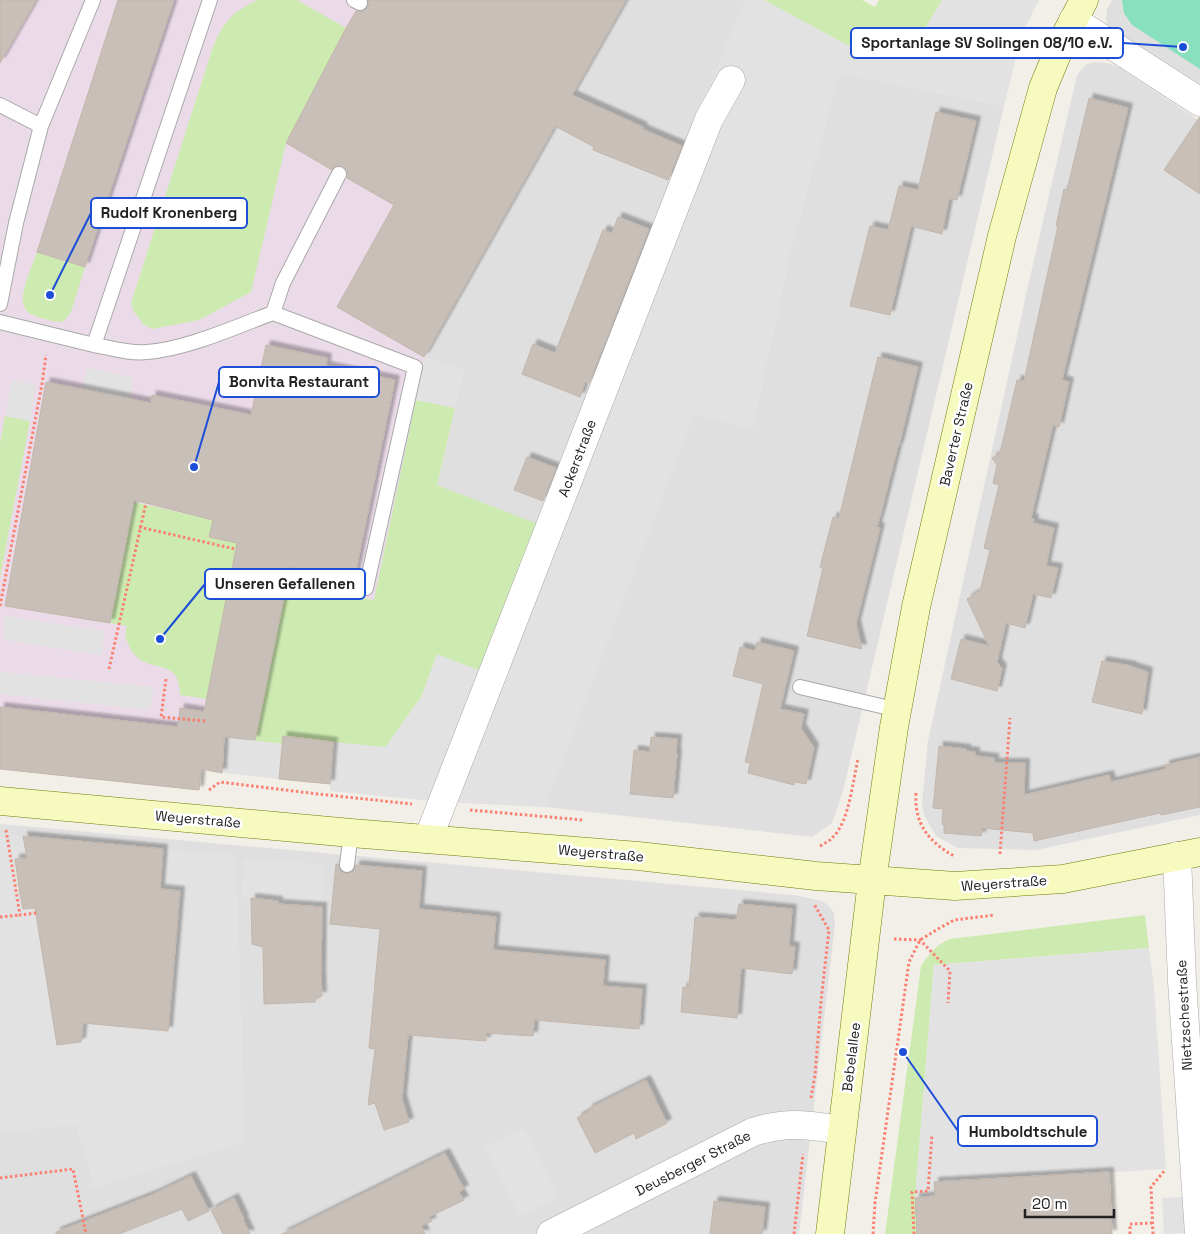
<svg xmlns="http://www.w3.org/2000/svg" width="1200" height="1234" font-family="'Space Grotesk',sans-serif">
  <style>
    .residential { fill: #e0dfdf }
    .industrial { fill: #ebdbe8 }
    .grass { fill: #cdebb0 }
    .pitch { fill: #88e0be }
    .parking { fill: #e2e2e2 }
    .building { fill: #c7bfb8; stroke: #c4b6ab; filter: url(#shadow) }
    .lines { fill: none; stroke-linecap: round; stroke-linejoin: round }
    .lane-casing { stroke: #a9a9a9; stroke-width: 16 }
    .street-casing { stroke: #a9a9a9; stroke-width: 29 }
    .secondary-casing { stroke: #707d05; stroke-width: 29 }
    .path { stroke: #fa8072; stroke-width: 3; stroke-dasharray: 2.5 2.5; stroke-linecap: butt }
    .lane { stroke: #fff; stroke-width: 14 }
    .street { stroke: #fff; stroke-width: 28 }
    .secondary { stroke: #f7fabf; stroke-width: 28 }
    .labels { text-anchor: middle; stroke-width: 5; stroke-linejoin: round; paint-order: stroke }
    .street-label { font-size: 14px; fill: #222; stroke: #fff }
    .leader { fill: none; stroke: #1d4ed8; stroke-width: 2 }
    .callout-dot { fill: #1d4ed8; stroke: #fff; stroke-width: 2 }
    .callout { fill: #fff; stroke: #1d4ed8; stroke-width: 2 }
    .callout-label { font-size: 15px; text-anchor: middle; font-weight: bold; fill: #222 }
  </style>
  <defs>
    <filter id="shadow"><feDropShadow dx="4.5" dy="-4.5" stdDeviation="1" flood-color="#0004"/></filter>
  </defs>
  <rect width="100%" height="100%" fill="#f2efe9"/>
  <path class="residential" d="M626 0H764L847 45 841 73 1004 106 843 791 832 823 812 837 545 807 432 801 437 485 455 408 424 357Z
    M1112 0H1200V92L1108 29 1106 19 1107 9Z
    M1096 62 1108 63 1120 68 1200 121V815L1036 850 958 848 936 836 924 815 922 803 928 741 1030 277 1077 75 1087 64Z
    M0 824 794 895 822 901 828 905 834 913 835 924 799 1234H0Z"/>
  <path class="industrial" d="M0 0H626L424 357 464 369 437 485 538 524 481 671 330 791V784L201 769 199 790 0 769Z"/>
  <path class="grass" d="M257 0H297L346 28 286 143 251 292 199 320 152 329 143 324 133 310 131 303 210 56C220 26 229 14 257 0Z
    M764 0H862L875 7 879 0H942L908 58 847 45Z
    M37 252 85 267 71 312 64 321C56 323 49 320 41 318 37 316 30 315 27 311 15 301 33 265 37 252Z
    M416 400 455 408 437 485 538 524 481 671 437 655 422 697 385 748 283 736 282 744 242 739 245 729 257 730 287 584 374 600Z
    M5 416 30 421 0 578V444Z
    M134 502 213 520 209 537 237 543 207 699 180 695C180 659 156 673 137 657 131 652 128 643 125 636L127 626 110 623Z
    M1145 915 1149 948 934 965 916 1186 917 1234H885L921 966C929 954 937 944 950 939Z"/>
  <path class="pitch" d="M1122 0H1200V69L1132 25 1124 13Z"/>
  <path class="parking" d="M745 0H764L847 45 908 58 942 0H1039L1022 33 1004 106 840 73 792 247 753 429 694 414 545 807 432 801 330 791 333 742 385 747 421 697 437 654 480 671 722 55Z
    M424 357 464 369 455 408 416 400Z
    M87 368 133 377 129 399 83 390Z
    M12 380 36 384 30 421 5 416Z
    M5 616 104 631 102 655 3 640Z
    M0 672 154 687 150 710 0 694Z
    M224 737 282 744 279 779 222 773Z
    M0 835 23 836 57 1045 81 1042 83 1023 168 1031 180 891 160 889 163 849 236 855 245 1142 92 1188 89 1168 76 1125 0 1133Z
    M244 859 325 864 324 907 278 904V901L242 897Z
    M1149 948 1154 986 1166 1169 934 1183 935 1196 915 1198 934 965Z
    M524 1128 558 1198 519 1216 485 1146Z
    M1183 1197 1186 1233 1164 1234 1162 1198Z"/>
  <path class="building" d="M0 0H36L0 63Z
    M118 0H174L85 267 37 252Z
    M368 0H626L572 95 643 127 642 129 682 146 668 180 593 150 594 147 555 126 424 357 337 307 394 205 347 178 348 173 343 166 338 165 332 170 286 143 345 30 356 11 361 12 368 7Z
    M1089 98 1128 108 1062 380 1069 382 1059 427 1053 425 1031 518 1034 519 1033 523 1054 528 1046 566 1058 568 1051 598 1033 594 1025 628 1006 623 997 662 1002 669 997 691 951 679 961 639 989 646 967 599 980 591 990 550 984 548 999 485 993 483 997 465 992 458 1000 453 1017 380 1024 381 1058 226H1056L1064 189 1067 190Z
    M936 112 976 121 957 200 949 199 942 234 911 226 890 315 850 306 870 226 888 230 899 186 918 190Z
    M1199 118H1200V194L1164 170Z
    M618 217 649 229 589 383 585 382 580 397 522 374 533 344 555 353 603 230 612 233Z
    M266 345 327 358 326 366 395 380 354 580 290 567 255 740 224 737 222 773 201 769 199 790 0 769V707L178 727 180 708 204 712 237 543 209 537 213 520 134 500 110 623 5 606 46 382 151 403 152 395 251 415Z
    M878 357 918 367 899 446H898L881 513 877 527 880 528 856 624 862 649 807 636 823 568 820 567 833 517 839 518Z
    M527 457 556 468 543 501 514 490Z
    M757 642 794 651 780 709 804 714 801 728 814 748 806 784 795 782 794 785 748 773 750 763 745 762 763 684 733 676 740 647 755 651Z
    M1102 661 1132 666V667L1148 672 1142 714 1092 702Z
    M283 736 333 742 330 784 279 779Z
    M651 737 677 739 676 753 677 754 673 798 630 794 634 750 650 752Z
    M939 746 966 749V751L975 752V756L994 758V763H1025L1024 795 1109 775 1111 782 1166 769 1165 765 1200 757V807L1161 815 1160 813 1034 841 1033 833 982 828 981 836 944 833V825L942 824 943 809 933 808Z
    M23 836 163 849 160 889 180 891 168 1031 83 1023 81 1042 57 1045 35 908 23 909 20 894 15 859 27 858Z
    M336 864H338L341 872 346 874 354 871 356 865 422 871 419 909 496 917 493 950 605 960 603 986 642 989 639 1029 534 1020 533 1036 486 1033V1041L408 1035 402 1099 409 1122 384 1130 375 1103 368 1105 375 1049 369 1048 380 929 330 924Z
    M251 898 278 901V904L322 907 321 975 322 996H316L315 1002 264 1004 263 947 252 944Z
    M739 904 792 909 789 946 795 947 792 974 741 968 737 1018 681 1012 683 987H689L695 917 736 920Z
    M646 1080 667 1123 636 1139 634 1133 595 1153 577 1118 589 1111 588 1109Z
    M445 1153 464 1189 459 1192 464 1200 429 1217 432 1221 421 1226 425 1234H282Z
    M1109 1172 1112 1234H917L915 1198 935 1196 934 1182Z
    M191 1176 209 1211 188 1221 182 1209 119 1234H56V1232L154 1194Z
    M234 1198 244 1219 243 1220 250 1234H223L211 1210Z
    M714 1201 765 1207 762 1234H710Z"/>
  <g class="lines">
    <defs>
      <path id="lane" d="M210 0 94 345C111 348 130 354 147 352 187 349 235 327 273 313L415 367 366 588
        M354 0 360 3
        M0 105 41 126
        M0 304 16 223 41 126 93 0
        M273 313 283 283 339 174
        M0 322 94 345
        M800 687 898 710
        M347 865 351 833"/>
      <path id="street" d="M1073 20 1200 102
        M428 839 709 119 731 80
        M1177 856 1182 981 1199 1234
        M551 1234 753 1132C787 1121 808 1125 842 1130"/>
      <path id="secondary" d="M0 801 351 833 638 856 816 876 955 886 1063 879 1200 852
        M830 1234 872 881 894 727 916 607 1002 236 1043 88 1062 42 1084 0"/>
    </defs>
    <use href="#lane" class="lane-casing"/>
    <use href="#street" class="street-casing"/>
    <use href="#secondary" class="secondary-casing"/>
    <path class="path" d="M139 527 235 549
      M288 575 345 585
      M0 606 42 384 46 355
      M109 669 146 503
      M166 679 161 717 205 721
      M209 790 220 782 318 794 412 804
      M916 793C914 824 929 842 954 856
      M470 810 583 820
      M6 830 20 915 36 913
      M820 846C825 843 830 841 833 837 849 822 853 780 858 759
      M1000 854 1010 718
      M0 917 20 915
      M894 939 920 940 950 971 948 1003
      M811 1098 815 1075 821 1001 829 930 814 904
      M0 1178 73 1169 86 1234
      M794 1234 803 1154
      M873 1234 875 1203 909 962 920 940 938 929 954 920 995 915
      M914 1234 912 1192 928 1191 932 1134
      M1130 1234V1224L1152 1223
      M1153 1234 1151 1187 1165 1170"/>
    <use href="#lane" class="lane"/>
    <use href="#street" class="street"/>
    <use href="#secondary" class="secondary"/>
  </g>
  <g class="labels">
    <g class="street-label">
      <text transform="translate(956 434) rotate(-77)" y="5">Baverter Straße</text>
      <text transform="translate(577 458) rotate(-69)" y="5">Ackerstraße</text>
      <text transform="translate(198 819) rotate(5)" y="5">Weyerstraße</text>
      <text transform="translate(601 853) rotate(5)" y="5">Weyerstraße</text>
      <text transform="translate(1004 883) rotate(-4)" y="5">Weyerstraße</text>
      <text transform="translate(1184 1015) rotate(-93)" y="5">Nietzschestraße</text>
      <text transform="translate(851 1057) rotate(-83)" y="5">Bebelallee</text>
      <text transform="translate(693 1163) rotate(-27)" y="5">Deusberger Straße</text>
    </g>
  </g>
  <path class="leader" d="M1183 47L1123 43M50 295L91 213M194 467L219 382M160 639L205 584M903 1052L958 1131"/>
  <g class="callout-dot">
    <circle cx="1183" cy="47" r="5"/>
    <circle cx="50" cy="295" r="5"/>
    <circle cx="194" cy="467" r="5"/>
    <circle cx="160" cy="639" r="5"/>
    <circle cx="903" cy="1052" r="5"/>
  </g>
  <g class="callout">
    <rect x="851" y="28" width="272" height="30" rx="5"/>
    <rect x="91" y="198" width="156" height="30" rx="5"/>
    <rect x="219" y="367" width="160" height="30" rx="5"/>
    <rect x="205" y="569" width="160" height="30" rx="5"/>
    <rect x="958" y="1116" width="139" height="30" rx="5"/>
  </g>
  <g class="callout-label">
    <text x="987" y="48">Sportanlage SV Solingen 08/10 e.V.</text>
    <text x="169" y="218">Rudolf Kronenberg</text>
    <text x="299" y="387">Bonvita Restaurant</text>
    <text x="285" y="589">Unseren Gefallenen</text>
    <text x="1028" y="1137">Humboldtschule</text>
  </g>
  <path d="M1025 1209v8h89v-8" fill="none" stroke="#222222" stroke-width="2.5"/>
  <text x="1032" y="1209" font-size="15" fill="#222222" stroke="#ffffff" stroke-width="4" paint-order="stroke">20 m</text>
</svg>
